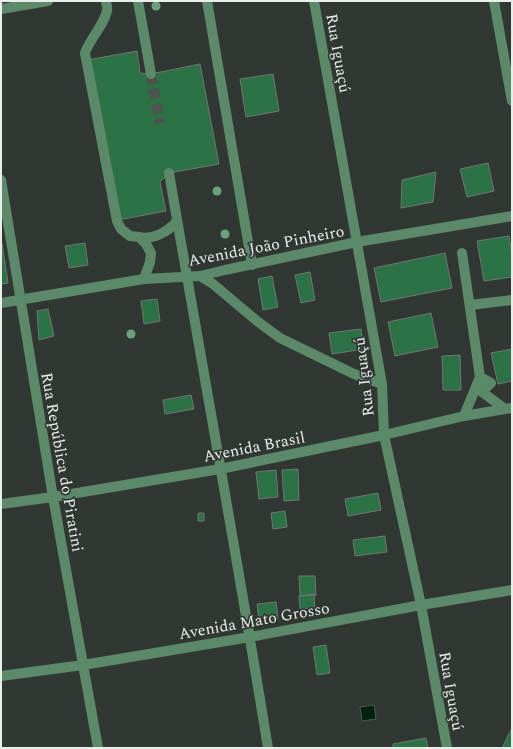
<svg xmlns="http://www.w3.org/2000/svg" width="513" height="749" font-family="Spectral,serif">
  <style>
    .water { fill: #00220d; stroke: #465f50 }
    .building { fill: #2d7147; stroke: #707772 }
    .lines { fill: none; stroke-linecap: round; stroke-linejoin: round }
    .minor-tunnel { stroke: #4d534f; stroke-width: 10; stroke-dasharray: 10 5; stroke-linecap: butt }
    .minor { stroke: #5b8969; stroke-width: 10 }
    .tree { fill: #6ba27d }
    .labels { text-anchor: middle; stroke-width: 3.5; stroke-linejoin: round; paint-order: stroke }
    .street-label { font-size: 16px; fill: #eaeeeb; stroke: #313833 }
  </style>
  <rect width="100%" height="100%" fill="#313833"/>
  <path class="water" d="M374 705 376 719 362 721 360 707Z"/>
  <path class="building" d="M137 51 140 73 151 74 200 64 219 164 169 173 160 182 166 211 118 220 87 60Z
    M273 74 279 111 246 117 240 79Z
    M488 163 494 191 467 197 460 169Z
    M436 172 433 202 401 208 402 180Z
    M509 236 512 255V277L484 281 477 241Z
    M2 243 8 283 1 284V244Z
    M85 243 88 265 69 268 65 246Z
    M445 253 452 288 381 302 374 268Z
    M310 272 315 300 301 303 295 275Z
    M272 276 278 307 263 310 258 279Z
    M157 299 160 321 144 324 141 301Z
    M48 309 54 336 39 340 37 311Z
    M431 313 438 347 395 356 388 322Z
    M361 329 364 349 332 354 329 333Z
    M512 349V381L498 384 491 353Z
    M460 355 461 390H443L442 356Z
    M191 395 194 409 165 414 163 400Z
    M298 469 299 500 284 501 282 470Z
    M276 470 278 497 259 499 256 472Z
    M378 493 381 510 348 516 345 499Z
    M285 511 287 527 273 529 271 513Z
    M198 513H204V521H198Z
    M385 536 387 552 355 556 353 540Z
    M299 576H315L316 595 300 596Z
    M314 594 315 608 300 609 299 596Z
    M276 602 278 619 259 621 257 604Z
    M326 645 330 673 317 675 313 647Z
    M512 728V748H502Z
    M426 738 428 748H393V744Z"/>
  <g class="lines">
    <path class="minor-tunnel" d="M151 74 160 123"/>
    <path class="minor" d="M106 1C106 4 108 7 107 10 106 22 89 40 85 53L117 221 121 229 130 236 139 237 146 244 151 253 150 262 144 279
      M138 1 151 74
      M207 1 252 265
      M314 1 382 384 384 435 421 605 447 748
      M494 1 512 101
      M1 9 48 1
      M169 173C202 365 237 556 268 748
      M1 180 53 497 98 748
      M139 237C153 240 168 232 177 221
      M462 253 480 377 464 416
      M200 276 213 284 257 321 280 338 354 374 382 384
      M1 303 144 279 200 276 225 270 357 242 512 216
      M470 305 512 300
      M480 377 491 383 482 392 505 409
      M1 504 53 497 220 469 384 435 464 416 505 409 512 408
      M1 676 83 665 250 637 421 605 512 590"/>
  </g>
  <g class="tree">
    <circle cx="156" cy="6" r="4.5"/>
    <circle cx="217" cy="191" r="4.5"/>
    <circle cx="225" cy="234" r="4.5"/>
    <circle cx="131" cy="334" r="4.5"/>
  </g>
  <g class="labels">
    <g class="street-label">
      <text transform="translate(339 53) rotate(80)" y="6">Rua Iguaçú</text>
      <text transform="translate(266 245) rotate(-11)" y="6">Avenida João Pinheiro</text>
      <text transform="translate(363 377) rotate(-97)" y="6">Rua Iguaçú</text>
      <text transform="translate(254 446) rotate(-11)" y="6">Avenida Brasil</text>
      <text transform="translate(63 462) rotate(80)" y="6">Rua República do Piratini</text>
      <text transform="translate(254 620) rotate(-10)" y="6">Avenida Mato Grosso</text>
      <text transform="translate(452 691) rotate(80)" y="6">Rua Iguaçú</text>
    </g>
  </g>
  <rect width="513" height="749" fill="none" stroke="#eaeeeb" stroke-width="4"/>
</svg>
